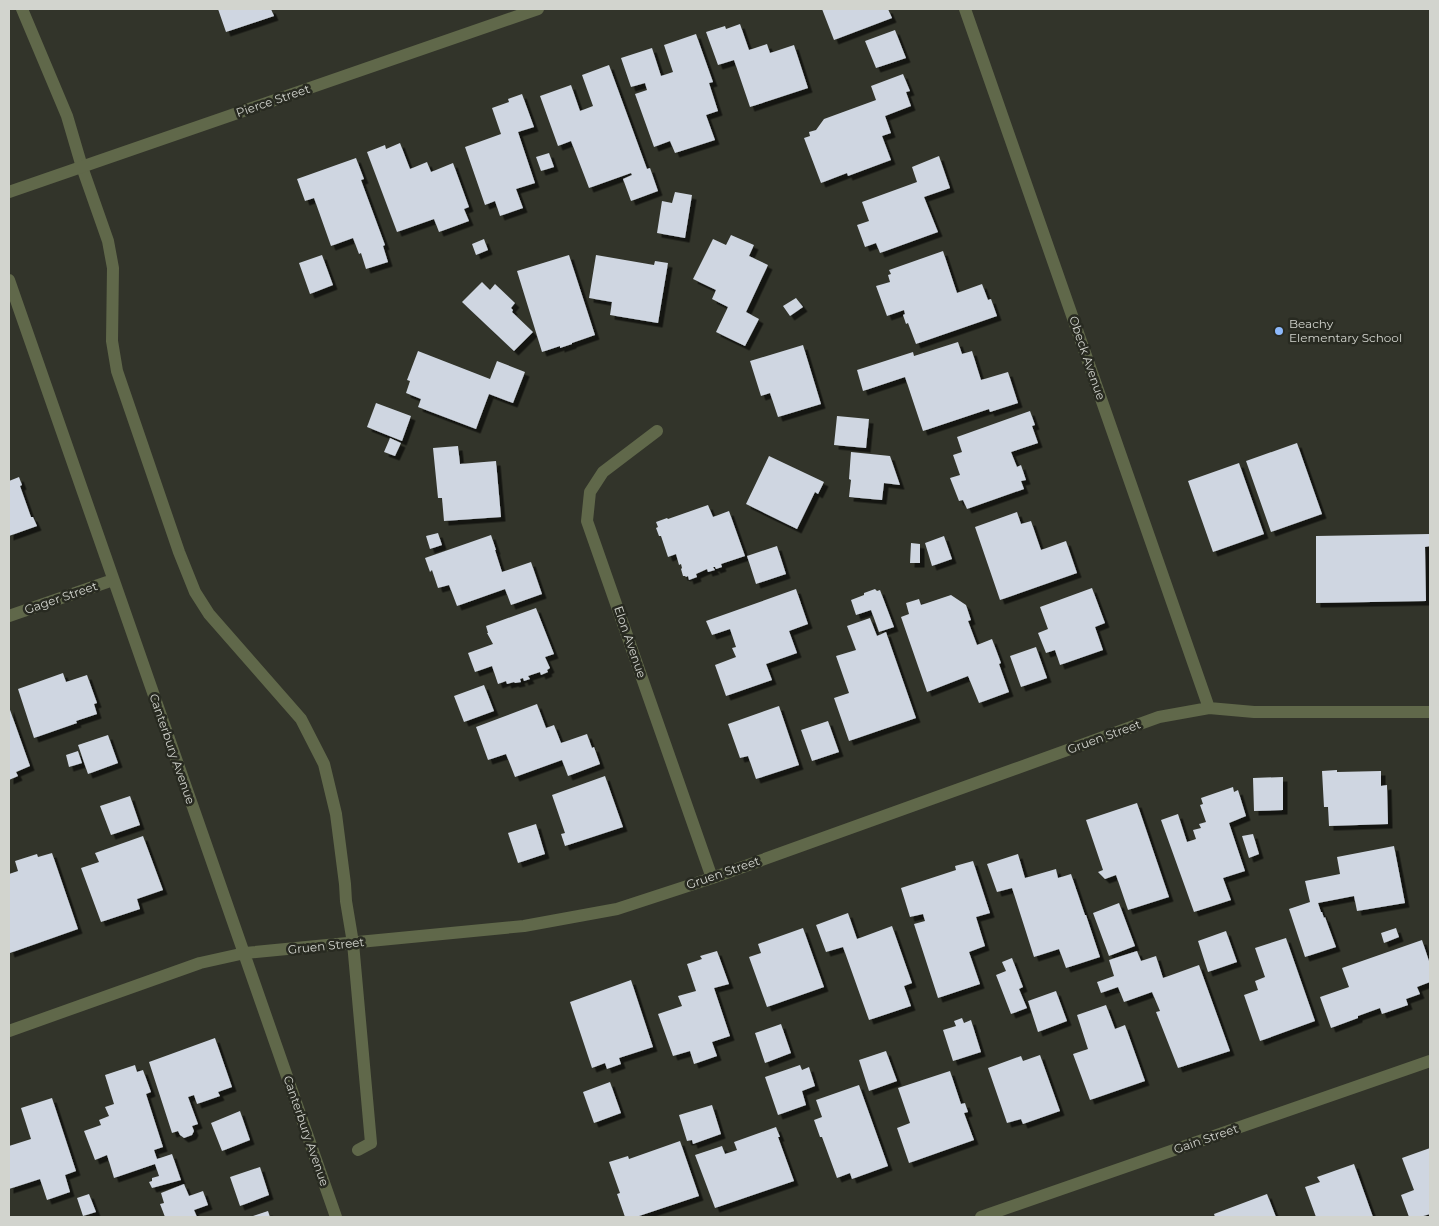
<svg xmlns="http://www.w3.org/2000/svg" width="1439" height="1226" font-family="Montserrat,sans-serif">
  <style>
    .building { fill: #cfd6e1; filter: url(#shadow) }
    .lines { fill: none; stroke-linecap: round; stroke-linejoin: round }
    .lane { stroke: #60684a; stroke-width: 12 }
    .street { stroke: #60684a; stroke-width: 12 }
    .poi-dot { fill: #8db9fc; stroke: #282a21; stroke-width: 2 }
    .labels { text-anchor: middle; stroke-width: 5; stroke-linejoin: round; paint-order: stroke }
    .street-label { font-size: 12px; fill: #d2d4ce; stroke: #282a21 }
    .poi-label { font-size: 12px; fill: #d2d4ce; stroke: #282a21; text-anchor: start }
  </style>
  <defs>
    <filter id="shadow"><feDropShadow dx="4.5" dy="4.5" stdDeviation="0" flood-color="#0009"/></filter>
  </defs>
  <rect width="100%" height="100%" fill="#32342a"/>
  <path class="building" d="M218 9H271L274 16 226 32Z
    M822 9H888L892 18 834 40Z
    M740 24 749 50 767 44 770 53 794 45 808 88 750 107 734 60 718 65 706 32 725 26 726 29Z
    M895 30 906 58 876 68 865 41Z
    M696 34 713 82 709 83 718 111 706 115 715 140 675 153 670 141 654 147 635 94 647 90 645 83 631 87 621 58 652 48 661 76 673 72 664 45Z
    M609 65 647 169 650 168 658 191 631 201 623 179 632 175 631 173 589 188 571 141 558 146 540 96 571 85 580 111 593 106 582 75Z
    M903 74 910 91 906 92 911 106 885 116 891 133 882 136 891 160 848 176 847 173 821 183 804 138 810 136 809 132 816 130 824 119 876 100 871 86Z
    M522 94 534 127 518 132 535 183 516 189 523 208 500 216 495 201 485 205 465 147 501 134 492 108 509 102 508 99Z
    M400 143 410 169 427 162 431 172 453 163 469 207 464 209 469 221 439 232 434 219 397 232 367 152 385 145 386 149Z
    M549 153 554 167 541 171 536 157Z
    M939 156 950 188 924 197 938 232 880 253 876 243 865 247 857 225 869 221 862 202 917 182 912 167Z
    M356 158 364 179 361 180 385 245 383 246 388 262 366 269 361 253 359 254 353 238 331 246 314 198 305 201 297 179Z
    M675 192 692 195 685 238 657 233 662 201 672 203Z
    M731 235 754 245 749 256 768 265 746 312 759 319 745 346 716 332 728 307 712 299 716 290 693 279 713 239 726 245Z
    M484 239 488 250 476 255 472 244Z
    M943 251 957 293 982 284 988 300 991 299 997 316 916 344 908 323 906 324 903 315 905 314 904 310 887 316 876 286 890 282 888 275 891 274 889 270Z
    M322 255 333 285 310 294 299 263Z
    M569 255 595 335 572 343V344L560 348V346L542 352 517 271Z
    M596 255 654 265 655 261 668 263 658 323 610 315 612 302 589 298Z
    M482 282 490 290 495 284 515 303 511 308 513 310 512 312 533 332 514 351 462 302Z
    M796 298 803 307 790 316 783 306Z
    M958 342 962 354 972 351 981 380 1008 372 1018 403 990 412 989 409 923 431 905 377 863 391 857 370 913 352 914 356Z
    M803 345 821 404 778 417 770 393 761 396 750 361Z
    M418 351 490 379 497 361 525 372 513 403 489 394 476 429 418 407 421 399 406 393 410 381 407 380Z
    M376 403 411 416 402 441 367 427Z
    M1030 411 1035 425 1032 426 1038 443 1011 452 1017 467 1021 465 1026 480 1021 481 1024 489 967 509 963 500 959 501 950 478 960 475 953 455 962 452 957 437Z
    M837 416 869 419 866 448 834 445Z
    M390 438 401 443 395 456 384 452Z
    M1297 443 1322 514 1271 532 1246 461Z
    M458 446 460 464 496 461 501 517 444 521 442 498H438L433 448Z
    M851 452 890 456 900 485 884 483 882 500 849 497 851 480 849 479Z
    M769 456 824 482 818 494 815 492 797 529 746 504Z
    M1239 463 1264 534 1213 552 1188 481Z
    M19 477 22 485 20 486 31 517H33L37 526 9 536V481Z
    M708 505 713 517 729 511 745 556 721 564 722 567 716 569 715 567H713L715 570 708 572 707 569 696 574 697 577 689 580 688 576 686 577 685 576H683L681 569 682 568 681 564 679 565 676 554 668 557 661 536H659L656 528 658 527 656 522 667 518 668 519Z
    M1017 512 1021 524 1031 521 1041 550 1066 541 1077 573 1000 600 975 527Z
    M438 533 442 545 430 549 426 536Z
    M1430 534V546L1425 547 1426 601 1316 603V536Z
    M491 535 496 550H495L502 572 531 562 542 594 511 605 505 589 457 606 449 585 438 588 432 570 430 572 425 558Z
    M944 536 952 559 932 566 925 543Z
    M911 543 920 544V563H910Z
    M777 546 786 574 756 584 747 556Z
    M1092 588 1105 623 1095 627 1103 650 1060 665 1055 650 1046 653 1038 633 1048 629 1040 607Z
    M796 589 808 624 789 631 797 653 766 664 772 680 726 696 715 665 736 657 732 648 736 647 730 629 712 635 706 621Z
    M875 589 877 591 880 590 894 627 879 632 871 610 856 615 851 600 864 595V593Z
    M951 595 966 605 971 620 968 621 977 645 992 639 1001 663 999 664 1009 692 979 703 968 676 927 692 901 617 909 614 906 603 919 599 921 605Z
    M536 608 554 654 545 657 550 668 547 670 548 672 541 675 540 672 528 676 530 679 524 681 523 678 520 679 521 682 515 683 514 682 507 684 506 681 498 684 492 666 475 672 468 653 493 644 487 633H488L486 626Z
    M870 618 877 636 886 632 916 718 849 741 834 698 849 693 836 656 856 650 847 626Z
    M1036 647 1047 678 1021 687 1010 656Z
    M63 673 66 682 87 675 97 703 94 704 97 714 76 721 77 723 34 738 18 689Z
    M484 685 494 711 464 722 454 696Z
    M537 704 546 728 554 725 561 743 587 734 592 748 594 747 600 764 568 776 562 760 515 777 506 754 488 760 476 727Z
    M779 706 799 765 756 779 748 756 740 758 728 724Z
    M9 707 30 766 16 772 18 776 9 780Z
    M828 721 839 752 812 761 801 730Z
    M108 735 118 763 88 774 78 745Z
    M78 751 82 763 69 767 66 755Z
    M1337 770V772L1381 771V786L1387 785 1388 824 1329 826 1328 807H1324L1322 771Z
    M605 776 623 827 565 846 561 834 565 833 552 795Z
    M1283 777V810L1254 811 1253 778Z
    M1233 787 1234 792 1238 790 1246 816 1229 823 1245 871 1223 878 1231 900 1194 912 1161 820 1178 814 1187 842 1196 839 1193 830 1201 828 1199 824 1206 822 1200 805 1203 804 1201 798Z
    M130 796 140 825 111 835 100 806Z
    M1137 803 1169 897 1128 910 1116 875 1105 879 1098 872 1103 870 1086 820Z
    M536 824 545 854 518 863 508 833Z
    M1253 834 1259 854 1249 858 1242 836Z
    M143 836 163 890 137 899 140 909 101 922 81 868 99 862 95 853Z
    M1394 846 1405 903 1357 911 1354 896 1318 903 1321 912H1322L1324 918 1325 917 1336 947 1305 957 1289 909 1310 902 1305 881 1340 874 1337 857Z
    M52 853 78 929 10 953 9 949V874L18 871 15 861 37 854 38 857Z
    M1018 854 1025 878 1056 869 1058 878 1071 874 1085 915H1086L1100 957 1066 968 1059 949 1034 957 1012 888 997 892 987 864Z
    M973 861 990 913 976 917 985 946 969 952 980 984 938 998 914 924 925 921 923 914 910 917 901 888 956 870 955 866Z
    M1119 903 1135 946 1109 956 1093 913Z
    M848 913 857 939 892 926 912 983 904 986 911 1006 869 1020 843 947 826 952 816 925Z
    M803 928 824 987 767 1007 749 957 761 953 758 944Z
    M1396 928 1399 937 1384 943 1381 933Z
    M1226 931 1237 962 1208 972 1198 941Z
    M1286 938 1315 1021 1260 1041 1244 995 1258 990 1255 981 1265 977 1255 948Z
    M1422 940 1430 964V982L1417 987 1420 994 1406 999 1408 1005 1382 1014 1380 1008 1358 1016V1018L1331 1028 1320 997 1349 987 1342 968Z
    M717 951 729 984 714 988 730 1036 712 1042 717 1056 694 1064 690 1051 673 1056 658 1014 682 1006 678 996 696 991 687 964 702 959 700 956Z
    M1137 951 1141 961 1156 956 1163 978 1199 965 1230 1051 1178 1068 1156 1012 1160 1011 1152 992 1124 1002 1118 987 1101 993 1097 982 1114 976 1109 960Z
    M1012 958 1023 987 1019 989 1027 1008 1011 1014 996 975 1006 971 1002 962Z
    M631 980 653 1047 619 1058 621 1064 607 1069 605 1063 592 1068 570 1002Z
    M1056 991 1067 1021 1038 1032 1028 1001Z
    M1106 1005 1115 1029 1125 1025 1145 1081 1090 1100 1073 1054 1088 1049 1077 1015Z
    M962 1018 964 1023 971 1020 981 1052 953 1061 943 1030 956 1026 954 1021Z
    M781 1024 791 1053 765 1063 755 1033Z
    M215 1038 232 1087 218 1092 220 1096 197 1104 194 1095 188 1097 198 1124 192 1126 194 1131 192 1135 184 1138 180 1135 178 1131 172 1133 149 1062Z
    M886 1051 897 1081 869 1091 859 1060Z
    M1040 1055 1060 1111 1023 1124 1021 1119 1007 1123 988 1068 1021 1056 1023 1061Z
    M135 1065 137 1072 143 1070 151 1092 146 1094 163 1147 154 1150 157 1159 172 1154 181 1180 152 1188 149 1182 152 1181V1178L159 1176 155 1164 114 1178 107 1155 95 1160 84 1131 101 1125 99 1120 109 1116 105 1107 114 1104 105 1075Z
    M800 1065 802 1070 809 1067 815 1086 802 1091 806 1105 778 1115 765 1077Z
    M950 1071 961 1104 965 1103 968 1112 964 1113 974 1140 909 1163 897 1128 910 1123 898 1088Z
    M610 1082 621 1113 594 1123 583 1092Z
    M859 1085 888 1166 852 1179 850 1173 837 1178 822 1137H820L814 1120 822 1117 816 1100Z
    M52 1098 76 1171 65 1175 70 1192 47 1200 40 1179 9 1189V1146L31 1139 21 1108Z
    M712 1105 721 1134 693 1144 692 1140 687 1141 679 1115Z
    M240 1111 250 1140 222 1151 211 1123Z
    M776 1127 780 1137H778L794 1181 715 1208 695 1155 722 1146 725 1154 737 1150 734 1142Z
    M680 1141 699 1196 636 1217H625L617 1194 620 1193 609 1162 628 1156 629 1159Z
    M1430 1148V1214L1420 1217H1409L1401 1195 1414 1190 1402 1158Z
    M1354 1164 1373 1217H1316L1305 1187 1320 1182 1317 1177Z
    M260 1167 269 1195 240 1206 230 1177Z
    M184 1184 189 1196 203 1191 208 1205 194 1210 197 1217H165L160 1204 164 1203 161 1193Z
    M89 1194 96 1212 83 1216 77 1198Z
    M1267 1194 1276 1217H1215L1214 1214Z
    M268 1211 270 1217H250Z"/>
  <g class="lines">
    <path class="lane" d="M22 9 67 116 82 167 108 241 113 268 112 341 117 371 179 552 195 592 209 614 301 719 324 764 336 814 345 884 346 901 353 943 371 1143 358 1150"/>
    <path class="street" d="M965 9 1209 708
      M9 192 538 9
      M9 280 336 1217
      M657 431 603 472 590 492 587 521 712 878
      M9 616 113 580
      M9 1031 200 963 245 953 524 926 617 909 712 878 1159 717 1209 708 1254 712H1430
      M981 1217 1430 1061"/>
  </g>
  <circle class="poi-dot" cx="1279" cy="331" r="5"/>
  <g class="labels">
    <g class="street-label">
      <text transform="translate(273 101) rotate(-19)" y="4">Pierce Street</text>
      <text transform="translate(1087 358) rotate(71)" y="4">Obeck Avenue</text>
      <text transform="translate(61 598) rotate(-19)" y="4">Gager Street</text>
      <text transform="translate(630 642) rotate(71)" y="4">Elon Avenue</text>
      <text transform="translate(1104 737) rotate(-20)" y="4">Gruen Street</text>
      <text transform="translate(172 749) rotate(71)" y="4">Canterbury Avenue</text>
      <text transform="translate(723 873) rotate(-19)" y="4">Gruen Street</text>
      <text transform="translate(326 946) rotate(-6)" y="4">Gruen Street</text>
      <text transform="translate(306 1131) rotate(71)" y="4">Canterbury Avenue</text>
      <text transform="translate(1206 1139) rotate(-19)" y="4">Gain Street</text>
    </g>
    <g class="poi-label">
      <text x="1289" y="328">Beachy<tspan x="1289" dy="14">Elementary School</tspan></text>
    </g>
  </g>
  <rect width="1439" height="1226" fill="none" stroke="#d2d4ce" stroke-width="20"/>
</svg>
